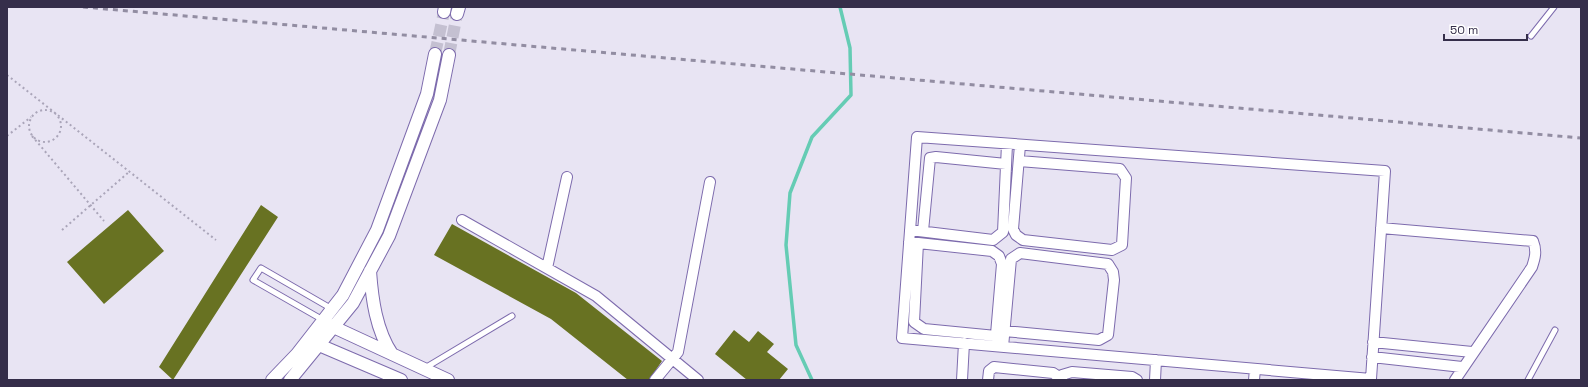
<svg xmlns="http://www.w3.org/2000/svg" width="1588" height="387" font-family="'Space Grotesk',sans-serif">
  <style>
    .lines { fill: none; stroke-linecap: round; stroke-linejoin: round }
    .stream { stroke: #65ccb4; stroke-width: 3.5 }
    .building { fill: #687222 }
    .tertiary-tunnel { stroke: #c4c0d1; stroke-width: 12; stroke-dasharray: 12 6; stroke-linecap: butt }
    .service-casing { stroke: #7d6bad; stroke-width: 7 }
    .minor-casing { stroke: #7d6bad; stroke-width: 12 }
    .tertiary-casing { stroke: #7d6bad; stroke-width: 14 }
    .path { stroke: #aaa5b9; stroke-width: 2; stroke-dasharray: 2 3; stroke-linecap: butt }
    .service { stroke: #fff; stroke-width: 5 }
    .minor { stroke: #fff; stroke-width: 10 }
    .tertiary { stroke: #fff; stroke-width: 12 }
    .rail { stroke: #928da2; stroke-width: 3; stroke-dasharray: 5 5; stroke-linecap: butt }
  </style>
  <rect width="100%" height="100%" fill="#e8e4f3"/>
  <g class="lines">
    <path class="stream" d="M812 380 796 345 786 245 790 193 812 137 851 95 850 48 840 7"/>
  </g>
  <path class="building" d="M261 205 278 217 173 380 159 367Z
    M128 210 164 251 104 304 67 262Z
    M452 224 576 293 662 361 649 380H628L551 319 434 255Z
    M734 330 749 342 758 331 774 344 767 352 788 369 779 380H747L715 354Z"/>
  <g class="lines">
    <path class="tertiary-tunnel" d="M435 54 444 12
      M449 55 457 14"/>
    <defs>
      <path id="service" d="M1531 36 1554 7
        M323 320 253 280 261 268 332 309
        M425 368 512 316
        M1528 380 1555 330"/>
      <path id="minor" d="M917 137 1385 171 1371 379 902 338Z
        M1019 161 1120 169 1126 178 1122 245 1112 250 1023 240 1016 235 1013 229 1020 145
        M462 220 596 296 698 380
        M1381 228 1533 241C1537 251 1535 258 1532 267L1455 380
        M910 230 993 240 1003 232 1007 144
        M923 231 930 158 936 157 1006 164
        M909 242 992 251 999 256 1002 264 995 346
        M918 243 914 322 924 329 996 336
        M547 268 567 177
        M1373 342 1472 352
        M1003 347 1011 259 1020 253 1108 264 1113 272 1114 280 1108 335 1099 340 1004 331
        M1372 357 1462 367
        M655 380 678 352 710 182
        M962 380 964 343
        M988 380 989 371 994 367 1053 373 1056 375 1058 380
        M1062 380V375L1072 372 1132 377 1137 380
        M1155 380 1156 360
        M1254 380 1255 369"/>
      <path id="tertiary" d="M444 12 445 7
        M457 14 459 7
        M370 271C372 299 376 330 392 354
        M327 324 448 380
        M312 342 401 380
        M272 380 297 354 343 295 377 230 427 94 435 54
        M290 380 353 303 389 236 440 100 449 55"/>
    </defs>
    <use href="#service" class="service-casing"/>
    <use href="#minor" class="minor-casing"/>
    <use href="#tertiary" class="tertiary-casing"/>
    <path class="path" d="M7 75 216 240
      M29 126a16 16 0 1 1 32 0a16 16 0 1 1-32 0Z
      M7 136 31 117
      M32 136 104 221
      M62 230 129 172"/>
    <use href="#service" class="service"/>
    <use href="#minor" class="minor"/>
    <use href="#tertiary" class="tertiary"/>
    <path class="rail" d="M83 7 1581 138"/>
  </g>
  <rect width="1588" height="387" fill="none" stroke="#352e4a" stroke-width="16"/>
  <path d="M1444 34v6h83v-6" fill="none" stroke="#352e4a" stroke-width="2"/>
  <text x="1450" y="34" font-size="12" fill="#352e4a" stroke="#ffffff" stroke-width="3" paint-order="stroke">50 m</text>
</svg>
